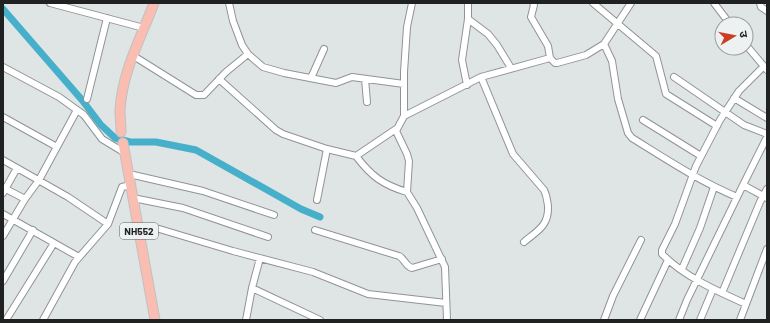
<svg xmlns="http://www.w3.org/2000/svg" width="770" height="323" font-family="Barlow,'Noto Sans Devanagari',sans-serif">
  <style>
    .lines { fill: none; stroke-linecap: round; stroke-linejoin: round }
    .canal { stroke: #46afc9; stroke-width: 7 }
    .minor-casing { stroke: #909495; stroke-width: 8 }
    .highway-casing { stroke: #c1c1c1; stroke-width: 11 }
    .minor { stroke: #fff; stroke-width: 6 }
    .highway { stroke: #f9beb1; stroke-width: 9 }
    .labels { text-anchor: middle; stroke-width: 3.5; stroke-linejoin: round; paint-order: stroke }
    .shield { fill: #edf1f2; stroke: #5e6060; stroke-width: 1 }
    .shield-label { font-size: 10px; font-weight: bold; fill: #202222 }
  </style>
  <rect width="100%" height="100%" fill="#dfe4e5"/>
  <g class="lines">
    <path class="canal" d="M3 9 82 100 101 125 115 138 130 142H156L196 150 301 209 320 217"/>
    <defs>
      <path id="minor" d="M50 3 144 28
        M229 3 233 21 242 45 248 54 263 67 284 73 336 83 352 77 404 84
        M412 3 407 27 404 72V116L396 131 407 154 409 161 407 192 417 208 445 267 447 320
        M533 3 534 5 531 17 548 46 550 58
        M593 3 656 56 666 94 717 126
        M714 3 730 24
        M760 3 761 7 767 11
        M468 19 488 34 497 45 511 68
        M604 44 612 61 618 99 628 133 632 138C666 159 699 181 737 197
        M746 45 767 70
        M132 55 196 95H204L226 72 248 54
        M3 67 59 97 84 115 102 139 125 153
        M481 77 513 154 544 190C547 196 547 200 548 206 549 226 537 231 524 242
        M674 77 744 125 767 134
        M311 78 324 49
        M219 79 276 130 283 134 327 149 356 156 396 129
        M365 79 367 102
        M467 85 462 60 468 19V3
        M734 98 767 118
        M87 99 107 18
        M404 116 481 77 550 58 555 63H557L586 55 604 44 631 3
        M3 117 57 147
        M643 120 701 156
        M356 156C371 176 383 185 407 192
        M3 160 68 197 108 224 122 187 131 185
        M129 174 203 191 274 215
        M743 185 767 137
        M4 188 25 199
        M3 193 17 168
        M133 198 183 208 268 237
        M317 200 327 149
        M3 214 79 257
        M139 228H156L233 251 313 272 368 294 446 303
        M315 230 399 256C405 259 405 266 412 268L442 259
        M3 236 25 199 39 180 77 110
        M682 269 700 228 714 187
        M3 281 33 230
        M252 288 320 320
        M722 293 760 202 767 189
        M746 304C719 292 683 276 662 254V250L675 224 696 166 720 120 739 91 764 66
        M6 320 54 243
        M43 320 75 262 108 224
        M246 320 252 288 260 258
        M604 320 613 296 641 240
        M640 320 668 260
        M679 320 687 300 743 185 767 198
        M700 320 713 289
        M740 320 767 249"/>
      <path id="highway" d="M121 132C121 125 120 117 120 110 122 72 141 38 154 3
        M123 143 155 320"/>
    </defs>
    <use href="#minor" class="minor-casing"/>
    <use href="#highway" class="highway-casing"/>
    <use href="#minor" class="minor"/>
    <use href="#highway" class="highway"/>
  </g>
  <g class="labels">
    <rect class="shield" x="120" y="223" width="38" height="16" rx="3"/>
    <g class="shield-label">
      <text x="139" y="235">NH552</text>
    </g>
  </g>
  <rect width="770" height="323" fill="none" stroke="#202222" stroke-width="8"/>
  <g transform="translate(734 36) rotate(80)"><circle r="19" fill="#edf1f2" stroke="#9b9e9f"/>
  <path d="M0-3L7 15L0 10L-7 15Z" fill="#ca3f24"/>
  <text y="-6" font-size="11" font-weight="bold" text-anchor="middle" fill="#202222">उ</text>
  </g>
</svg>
